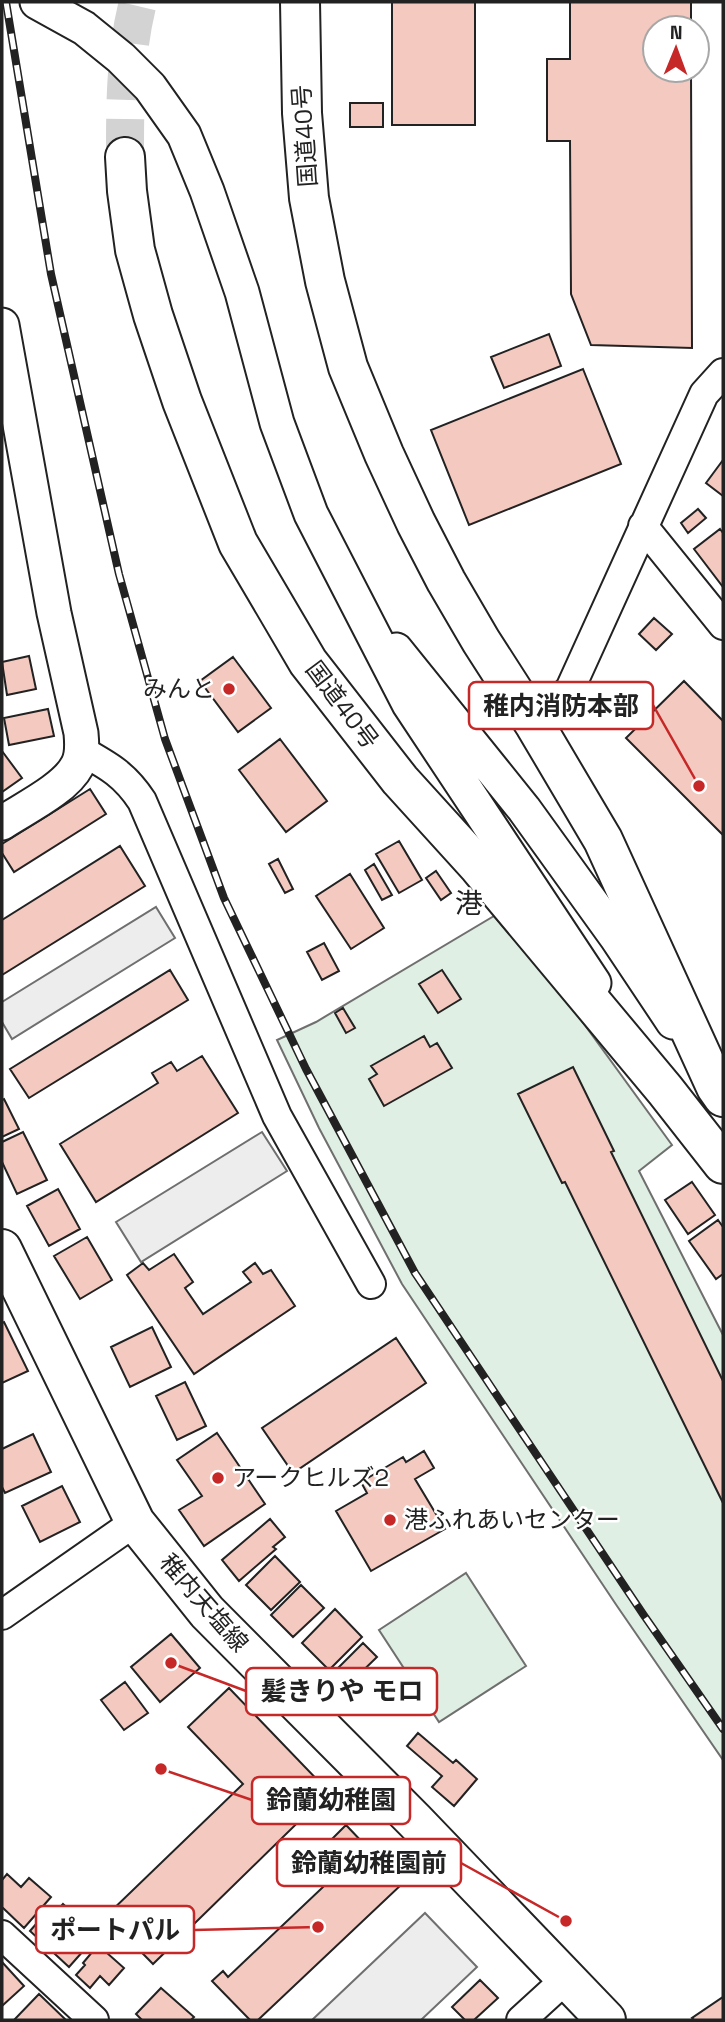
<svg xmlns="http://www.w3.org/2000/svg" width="725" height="2022" font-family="'Space Grotesk','Noto Sans JP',sans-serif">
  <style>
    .green { fill: #e0efe3; stroke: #6f6f6f; stroke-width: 2 }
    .parking { fill: #ededed; stroke: #6f6f6f; stroke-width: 2 }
    .building { fill: #f3c9c0; stroke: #222; stroke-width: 2 }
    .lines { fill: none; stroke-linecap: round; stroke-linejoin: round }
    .trunk-tunnel { stroke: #d3d3d3; stroke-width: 38; stroke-dasharray: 38 19; stroke-linecap: butt }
    .minor-casing { stroke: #222; stroke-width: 32 }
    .tertiary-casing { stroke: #222; stroke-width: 37 }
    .primary-casing { stroke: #222; stroke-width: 42 }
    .trunk-casing { stroke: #222; stroke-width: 42 }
    .minor { stroke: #fff; stroke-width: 28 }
    .tertiary { stroke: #fff; stroke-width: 33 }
    .primary { stroke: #fff; stroke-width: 38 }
    .trunk { stroke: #fff; stroke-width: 38 }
    .rail-casing { stroke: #222; stroke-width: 8 }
    .rail { stroke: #fff; stroke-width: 5; stroke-dasharray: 16; stroke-linecap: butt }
    .poi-dot { fill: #c62828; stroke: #fff; stroke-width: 2.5 }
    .labels { text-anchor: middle; stroke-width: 5; stroke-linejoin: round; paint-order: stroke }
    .street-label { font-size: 24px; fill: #222; stroke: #fff }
    .poi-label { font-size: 24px; fill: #222; stroke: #fff; text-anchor: start }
    .quarter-label { font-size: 28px; fill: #222; stroke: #fff }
    .leader { fill: none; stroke: #c62828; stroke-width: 2.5 }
    .callout-dot { fill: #c62828; stroke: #fff; stroke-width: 2.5 }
    .callout { fill: #fff; stroke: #c62828; stroke-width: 2.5 }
    .callout-label { font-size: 26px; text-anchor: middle; font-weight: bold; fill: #222 }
  </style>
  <rect width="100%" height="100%" fill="#fff"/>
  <path class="green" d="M494 916 571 1006 672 1145 639 1171 723 1335V1760L617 1606 402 1284 319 1128 277 1040 316 1022Z
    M466 1573 526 1666 439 1722 379 1630Z"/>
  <path class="parking" d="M156 907 175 938 12 1039 2 1022V1002Z
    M262 1132 287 1171 141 1262 116 1222Z
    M425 1913 477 1967 421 2020H312Z"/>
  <path class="building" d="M392 2H475V125H392Z
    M570 2H691V28H655V70H691L692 348 591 345 571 294 570 141H547V59H570Z
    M350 103H383V127H350Z
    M549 334 561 366 504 388 491 357Z
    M583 369 621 464 469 525 431 430Z
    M723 460V496L706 483Z
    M698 509 706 518 688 533 681 523Z
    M720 529 723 533V587L694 549Z
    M654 618 672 634 656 650 639 634Z
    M29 656 36 689 7 695 2 662Z
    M233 657 271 708 238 732 200 681Z
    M684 681 723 721V835L626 738Z
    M48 709 54 736 9 745 4 718Z
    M280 739 327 801 286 832 239 770Z
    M2 751 22 778 2 792Z
    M90 789 106 814 14 872 2 853V844Z
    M399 841 422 880 399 893 376 854Z
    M120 846 145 886 2 975V920Z
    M278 859 293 889 285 893 269 864Z
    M374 864 392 895 382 900 365 870Z
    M436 871 451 893 441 900 426 878Z
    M350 874 384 928 351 949 316 896Z
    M324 943 339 971 322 980 307 952Z
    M170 970 188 1000 29 1098 10 1069Z
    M442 970 461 999 438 1013 419 984Z
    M343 1008 355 1028 346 1033 335 1013Z
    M424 1036 430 1047 437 1043 452 1068 384 1106 369 1079 377 1074 371 1066Z
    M202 1056 238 1113 96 1202 60 1144 158 1083 152 1073 171 1062 177 1071Z
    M573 1067 614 1151 611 1152 723 1381V1503L565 1182 562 1183 518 1094Z
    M4 1099 19 1129 2 1137V1100Z
    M23 1132 47 1180 17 1194 2 1162V1142Z
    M692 1182 715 1215 688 1234 665 1200Z
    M58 1189 80 1229 49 1246 27 1206Z
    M718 1220 723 1227V1274L716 1279 689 1241Z
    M87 1237 112 1280 80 1299 54 1256Z
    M174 1254 193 1282 185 1288 203 1314 251 1282 243 1272 255 1263 263 1274 271 1270 295 1306 194 1374 127 1275 143 1263 149 1270Z
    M4 1322 28 1371 2 1383V1323Z
    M152 1327 171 1367 130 1387 111 1347Z
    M396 1338 426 1383 293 1473 262 1428Z
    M185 1382 206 1426 177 1440 156 1396Z
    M217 1433 265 1504 204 1546 179 1510 202 1496 177 1460Z
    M33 1434 51 1472 5 1493 2 1487V1449Z
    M424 1451 434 1468 415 1479 445 1529 371 1571 336 1511 367 1493 361 1482 403 1457 406 1462Z
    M62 1486 80 1522 40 1542 22 1506Z
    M270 1519 285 1537 273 1547 276 1549 239 1581 222 1560Z
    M275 1556 300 1582 271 1610 246 1585Z
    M301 1585 324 1608 293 1637 271 1615Z
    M335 1609 362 1637 329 1670 302 1643Z
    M171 1634 200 1668 160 1702 131 1667Z
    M363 1643 377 1657 344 1689 331 1675Z
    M125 1682 148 1713 124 1730 101 1700Z
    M229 1688 329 1792 153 1964 106 1916 243 1784 188 1727Z
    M418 1733 453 1763 456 1760 477 1779 454 1806 432 1787 442 1776 407 1746Z
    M346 1825 402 1884 258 2020H250L212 1981 223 1971 228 1977 341 1870 321 1850Z
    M7 1874 21 1887 29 1878 51 1897 24 1928 2 1907V1880Z
    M63 1904 73 1913 68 1919 92 1941 69 1967 30 1931 43 1916 48 1921Z
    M98 1945 124 1968 109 1985 100 1976 90 1988 76 1975 85 1965 83 1963Z
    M2 1962 24 1986 2 2006Z
    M480 1980 498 1998 474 2020H465L452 2007Z
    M161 1988 194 2017 191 2020H142L136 2014Z
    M39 1994 66 2020H14Z
    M723 1997V2020H694L692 2018Z"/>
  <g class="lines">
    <path class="trunk-tunnel" d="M125 157C125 104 125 53 138 2"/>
    <defs>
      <path id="minor" d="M643 526 723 625
        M535 725 570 689 704 394 723 373
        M82 751C109 766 125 775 142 801L277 1116 371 1284
        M2 1615 135 1522
        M2 1935 94 2020
        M521 2020 567 1978"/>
      <path id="tertiary" d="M37 2 84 28 121 58 150 87 184 135 207 191 242 292 277 423 311 514 409 704 594 983
        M2 325 54 613 81 733C82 744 83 756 77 766 65 789 23 809 2 823
        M396 650 524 809 617 938 673 1022"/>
      <path id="primary" d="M2 1249 135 1522 207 1612 415 1821 606 2020"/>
      <path id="trunk" d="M300 2 302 113 309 198 325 281 348 367 384 454 416 523 446 581 481 641 535 725 603 840 716 1087 723 1097
        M125 157 127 191 135 250 153 315 182 401 238 543 308 662 400 780 479 867 665 1090 723 1164"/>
    </defs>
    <use href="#minor" class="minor-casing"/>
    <use href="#tertiary" class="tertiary-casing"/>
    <use href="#primary" class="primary-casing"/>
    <use href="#trunk" class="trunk-casing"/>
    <use href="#minor" class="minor"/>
    <use href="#tertiary" class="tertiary"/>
    <use href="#primary" class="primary"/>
    <use href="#trunk" class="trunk"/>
    <defs>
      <path id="rail" d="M6 2 51 274 119 574 165 739 224 898 306 1069 415 1273 643 1614 723 1729"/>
    </defs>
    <use href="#rail" class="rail-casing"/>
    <use href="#rail" class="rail"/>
  </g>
  <g class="poi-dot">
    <circle cx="229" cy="689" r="7"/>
    <circle cx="218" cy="1478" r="7"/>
    <circle cx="390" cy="1520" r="7"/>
  </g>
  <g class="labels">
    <g class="street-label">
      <text transform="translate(305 136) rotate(-94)" y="8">国道40号</text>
      <text transform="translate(342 705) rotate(53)" y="8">国道40号</text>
      <text transform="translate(204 1603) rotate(49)" y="8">稚内天塩線</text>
    </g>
    <g class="poi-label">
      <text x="215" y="697" text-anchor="end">みんと</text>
      <text x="232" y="1486">アークヒルズ2</text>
      <text x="404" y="1528">港ふれあいセンター</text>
    </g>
    <g class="quarter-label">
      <text x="469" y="913">港</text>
    </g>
  </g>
  <path class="leader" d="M699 786L653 705M171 1663L246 1691M161 1769L252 1800M566 1921L461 1863M318 1927L194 1930"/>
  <g class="callout-dot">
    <circle cx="699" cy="786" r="7"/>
    <circle cx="171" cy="1663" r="7"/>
    <circle cx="161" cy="1769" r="7"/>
    <circle cx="566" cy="1921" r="7"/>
    <circle cx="318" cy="1927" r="7"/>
  </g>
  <g class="callout">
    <rect x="469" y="682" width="184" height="47" rx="7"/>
    <rect x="246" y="1668" width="191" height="47" rx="7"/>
    <rect x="252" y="1777" width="158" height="47" rx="7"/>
    <rect x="277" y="1839" width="184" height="47" rx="7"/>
    <rect x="36" y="1906" width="158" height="47" rx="7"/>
  </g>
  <g class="callout-label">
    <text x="561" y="715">稚内消防本部</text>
    <text x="342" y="1700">髪きりや モロ</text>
    <text x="331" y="1809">鈴蘭幼稚園</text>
    <text x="369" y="1872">鈴蘭幼稚園前</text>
    <text x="115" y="1939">ポートパル</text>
  </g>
  <rect width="725" height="2022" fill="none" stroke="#222222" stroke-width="7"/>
  <g transform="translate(676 49) rotate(1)"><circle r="33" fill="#ffffff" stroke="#a7a7a7" stroke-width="2"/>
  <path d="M0-5L12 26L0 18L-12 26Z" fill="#c62828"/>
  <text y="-10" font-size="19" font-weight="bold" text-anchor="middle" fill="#222222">N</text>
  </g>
</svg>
